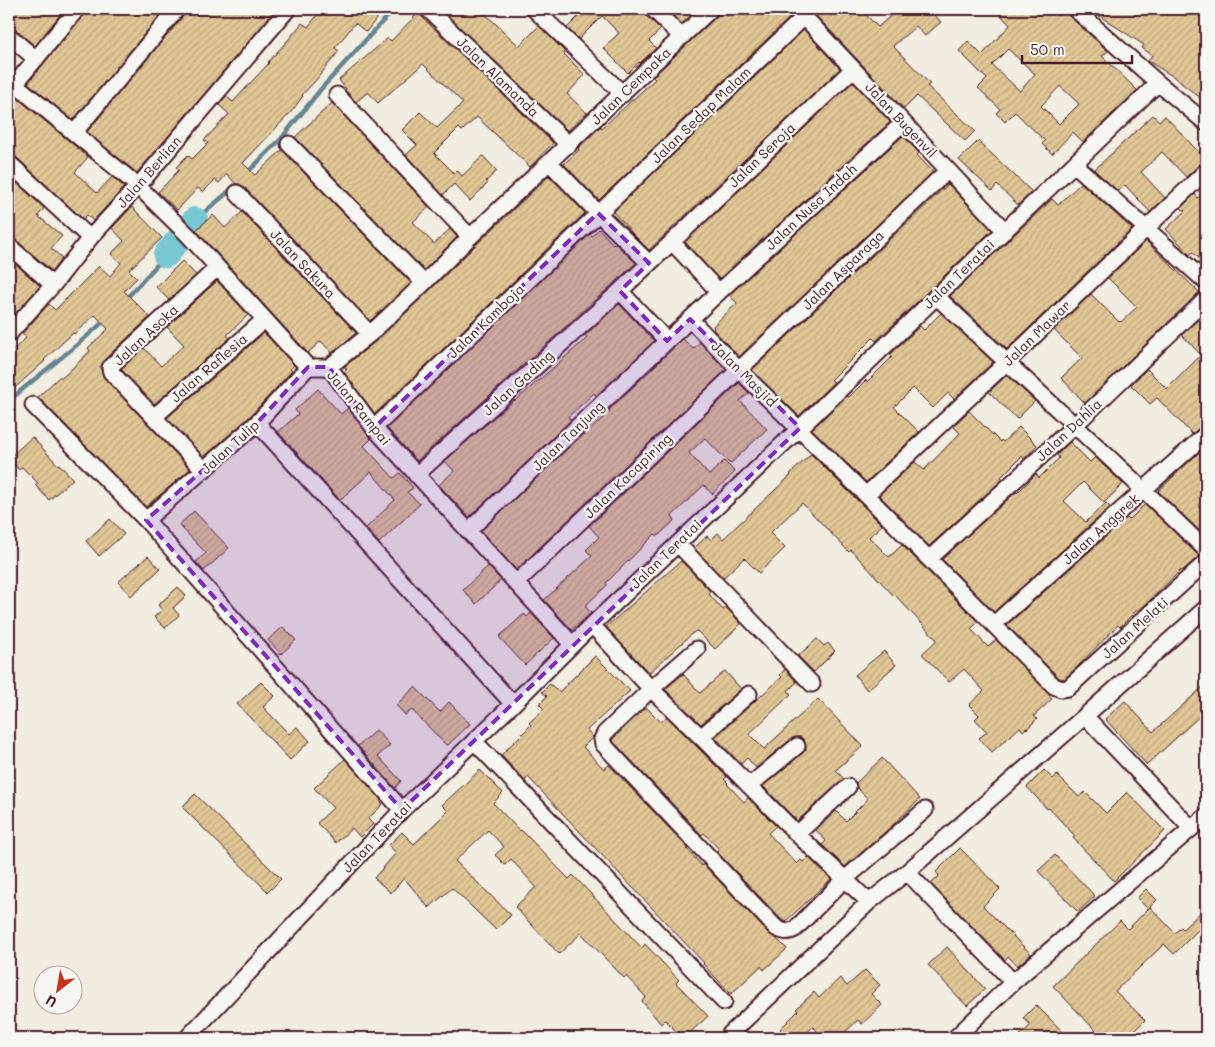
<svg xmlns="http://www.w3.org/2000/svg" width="1215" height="1047" font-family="Mali,sans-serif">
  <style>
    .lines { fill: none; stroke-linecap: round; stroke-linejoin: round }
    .stream { stroke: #668490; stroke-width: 4.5 }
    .river { stroke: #78c8d3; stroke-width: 26 }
    .building { fill: url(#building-hatch); stroke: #4a1f2b; fill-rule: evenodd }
    .minor-casing { stroke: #4a1f2b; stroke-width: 19 }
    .minor { stroke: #f6f6f2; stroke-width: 15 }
    .marked { fill: #7b2cbf; fill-opacity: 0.2; stroke: #7b2cbf; stroke-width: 4; stroke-dasharray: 10 6; stroke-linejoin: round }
    .labels { text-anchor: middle; stroke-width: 4.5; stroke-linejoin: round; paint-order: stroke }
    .street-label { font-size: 14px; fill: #4a1f2b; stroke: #f6f6f2 }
  </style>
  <defs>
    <pattern id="building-hatch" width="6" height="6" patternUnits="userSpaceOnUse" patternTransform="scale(1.25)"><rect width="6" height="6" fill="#dfc796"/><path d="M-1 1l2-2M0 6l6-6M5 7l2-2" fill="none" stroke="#c1aa81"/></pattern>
  </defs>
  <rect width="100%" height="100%" fill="#f1ede0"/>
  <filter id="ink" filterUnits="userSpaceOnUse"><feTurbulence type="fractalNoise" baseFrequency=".02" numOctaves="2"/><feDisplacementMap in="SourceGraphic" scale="10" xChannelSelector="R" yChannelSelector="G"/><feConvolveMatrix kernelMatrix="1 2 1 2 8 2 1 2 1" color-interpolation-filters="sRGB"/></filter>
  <g filter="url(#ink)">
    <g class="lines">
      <path class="stream" d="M246 174 281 139 321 89 394 9
        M195 220 226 194 239 181
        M125 300 166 255
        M9 401C40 373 75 349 105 320"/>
      <path class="river" d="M166 255 195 220"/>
    </g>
    <path class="building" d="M9 9H65L35 46 15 29 9 27Z
      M86 9H165L73 120 28 83 84 15Z
      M186 9H276L137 173 87 132 184 15Z
      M322 9H384L366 32 355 23 335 48 339 51 316 80 302 95 303 96 292 111 243 163 255 175 282 150 411 283 370 321 244 187 240 184H236L227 174 219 183 215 180 203 192 198 188 177 210 158 192 179 170 176 167 188 155 192 159 208 143 204 140 229 114 219 105 226 96 233 102 269 63 268 62 289 39 302 23 308 27Z
      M441 9H480L519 46 539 26 565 52 564 54 585 75 567 94 587 113 568 131Z
      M586 9H644L646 16 661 29 649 41 656 48 640 63 639 62 628 73 603 48 619 33 602 16 579 39 567 28Z
      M666 9H698L682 24Z
      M720 9H788V12L791 16 599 200 564 164 579 150 578 148 601 126 602 128 655 79 653 77 717 16 720 12Z
      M810 9H860L878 27 898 9H929L941 22 925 36 916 26 893 46 930 84 927 86 975 131 965 141 917 96 904 109Z
      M995 9H1051L1058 16 1065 9 1069 16 1108 51 1102 56 1137 90 1083 142 1073 132 1052 154 1042 144 1045 141 1015 112 1005 122 996 113 1000 109 978 88 987 79 959 51 968 41 982 55 1010 25ZM1008 49 1035 74 1020 91 992 65ZM1060 86 1079 104 1059 124 1041 106Z
      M1089 9H1206V102L1181 83 1182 82 1148 61 1152 55 1142 48 1144 45Z
      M419 12 421 16 553 143 530 167 477 117 462 131 459 128 434 153 454 173 457 170 462 176 483 156 497 171 486 181 488 183 470 201 454 184 443 195 406 155 417 145 402 130 420 112 437 128 463 103 423 64 378 103 368 92 356 102 345 90 346 89 339 80 388 38 391 41Z
      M804 30 840 69 649 250 630 231V230L613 212Z
      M853 82 890 122 719 279 685 242Z
      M16 97 88 157 75 172 97 193 112 177 124 187 93 221 87 215 83 219 15 156 9 154V103Z
      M332 103 429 207 413 222 434 244 450 229 457 237 424 270 295 137Z
      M1153 115 1159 121 1165 116 1206 160 1200 164 1186 177 1162 152 1141 172 1165 198 1150 212 1125 185 1118 191 1094 170Z
      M903 136 919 153 917 155 933 172 739 357 713 329 714 328 713 326 737 303 729 295Z
      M978 141 1032 192 1018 205 997 185 992 191 959 160Z
      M9 176 44 208 38 216 62 236 51 248 62 258 52 271 15 239 9 237Z
      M549 176 585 213 375 414 344 372 347 369 344 367 376 341 430 290 476 245Z
      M1081 183 1132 229 1007 349 950 296 1052 199 1058 205Z
      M948 184 992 230 876 341 873 338 831 380 834 382 799 416 752 370Z
      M1206 190V266L1193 252 1190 255 1166 229 1185 211 1181 208 1195 194 1198 198Z
      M132 207 162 238 129 270 137 278 124 291 150 317 106 358 101 366V370L104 378 190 469 146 507 38 397 59 377H63L90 351 88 348 108 329 95 315 74 334 73 333 44 360 45 361 9 393V354L26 338 22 334 49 304 55 310 99 266 110 276 121 263 111 254 124 241 112 228Z
      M242 212 356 333 332 353 321 341 308 353 196 230 213 215 225 228Z
      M599 229 614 245 616 244 636 263 417 461 387 428 590 234 592 236Z
      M1146 241 1199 292 1085 403 1061 378 1082 358 1054 330 1091 294 1119 322 1120 321 1121 322 1137 307 1108 278Z
      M9 258 40 286 9 320Z
      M182 261 196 275 169 300 156 287Z
      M217 281 248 315 227 335 230 338 154 404 121 369 144 348 161 366 184 345 167 327Z
      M619 304 654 341 596 396 594 393 568 417 571 420 469 517 439 485 454 471 445 461 514 400 515 401 587 338 585 335Z
      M941 313 993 362 954 399 948 393 933 408 913 388 894 407 919 432 866 482 812 429 847 396 849 397 866 380 867 382 892 357 890 355 920 326 924 330Z
      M1199 319 1206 326V425L1200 427 1192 434 1157 398 1150 404 1131 385 1147 369 1167 389 1201 355 1182 335Z
      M264 333 294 365 290 369 292 371 250 416 204 457 167 418Z
      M683 339 693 349 700 342 726 370 516 570 481 531 583 434 584 436 610 411 609 410Z
      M1007 375 1035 401 1017 419 989 392Z
      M739 383 749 393 740 401 767 429 730 464 705 438 689 453 709 475 724 461 735 472 712 494 704 485 672 516 675 520 658 536 655 534 606 583 607 585 585 606 591 613 572 630 544 600 592 556 586 550 599 537 589 526Z
      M318 389 341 414 348 408 371 439 364 446 394 478 400 473 413 488 407 492 420 504 379 543 366 528 395 500 371 472 340 500 278 432 298 414 295 410Z
      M969 411 1000 442 1001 440 1003 442 1019 427 1037 445 1024 459 1022 456 1001 477 1003 479 929 546 879 495 915 462 924 470 960 433 953 426Z
      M32 437 58 465 59 464 73 479 49 500 35 485 38 483 22 467 19 470 9 458Z
      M1070 442 1090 462 1095 457 1123 484 1104 503 1083 482 1064 501 1086 522 1106 503 1110 507 994 612 942 559 1016 492 1017 493 1036 474 1039 478 1059 458 1057 455Z
      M1206 446V537L1158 491Z
      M811 454 882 525 869 537 889 557 902 545 978 622 971 629 988 647 996 640 1050 694 1049 695 1052 699 1034 716 1037 719 1027 729 1026 728 1023 731 1020 727 992 752 979 738 987 732 975 719 979 715 969 705 984 691 964 669 949 682 922 654 937 640 895 595 894 596 851 550 849 552 802 503 770 533 785 548 759 573 744 558 723 578 694 548 707 536 711 540 718 533 723 539 791 475 790 474Z
      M1145 504 1199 556 1182 571 1181 570 1145 605 1138 611 1137 610 1120 627 1118 625 1078 666 1064 679 1059 678 1007 625 1127 518 1129 520Z
      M194 511 229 548 204 571 196 562 206 553 179 525Z
      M110 519 124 534 99 556 86 541Z
      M148 556 160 569 131 596 118 582Z
      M681 561 710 591 708 593 723 610 726 607 741 624 715 649 697 631 694 632 649 673 606 627Z
      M488 566 501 580 476 604 463 590Z
      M178 587 186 596 173 608 179 615 165 628 154 617 162 610 158 605Z
      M531 613 554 638 525 665 499 637 524 614 527 617Z
      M283 627 296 640 281 654 268 640Z
      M817 639 824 646 828 643 835 651 814 672 798 656Z
      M884 651 896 665 867 690 855 675Z
      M595 656 630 691 587 730 593 737 583 747 604 769 609 765 688 848 687 849 702 866 703 864 769 934 777 939 787 949 764 970 761 966 731 994 703 964 704 963 528 777 525 781 501 755 531 725 529 723 544 709 539 704 547 696 542 692 550 684 559 692Z
      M785 669 797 682 788 691 791 694 749 734 764 749 818 699 863 746 836 770 844 779 797 821 763 786 803 753 806 750V745L804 740 801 737H796L791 739 756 768 747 758 741 764 715 737 782 677 780 675Z
      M725 671 741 689 701 724 665 689 683 674 700 693Z
      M261 682 275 696 263 707 289 734 297 727 310 741 290 760 237 704Z
      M1206 684V710L1147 765 1105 719 1125 701 1153 732Z
      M415 687 440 712 449 702 470 724 447 746 412 710 405 715 396 705Z
      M646 707 661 722 667 717 727 777 724 779 728 783 727 784 744 802 748 798 776 826 768 833 797 864 801 860 803 862 808 857 831 879 785 922 782 920 717 852 719 849 704 833 702 835 612 740Z
      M376 730 390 745 378 756 401 781 395 788 358 746Z
      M882 758 920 799 894 824 845 867 822 845 826 841 816 830 836 811 846 821 868 799 857 788 856 783Z
      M345 759 381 800 380 801 383 804 368 819 373 824 360 837 352 828 336 843 317 823 333 808 314 788Z
      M480 770 503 793 493 803 520 831 521 830 532 841 569 879 573 875 642 948 645 944 679 980 676 983 708 1016 684 1038H683L665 1020 661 1024 642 1001 646 997 626 976 624 978 581 933 559 954 515 907 536 887 511 859 505 865 495 855 504 847 488 830 455 861 511 915 496 930 452 888 429 908 404 878 391 893 374 878 396 853 389 845 402 832 414 844 448 811 442 805Z
      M1044 770 1053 779 1057 775 1079 797 1085 792 1106 813 1127 792 1165 831 1114 881 1073 838 1075 836 1049 808 1047 809 1027 787Z
      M195 794 281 879 268 892 182 807Z
      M960 848 1000 889 983 906 1031 954 1017 966 1008 956 1005 960 931 884 939 876 936 872Z
      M1055 855 1095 896 1078 912 1038 871Z
      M1146 889 1157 900 1148 909 1137 898Z
      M1150 907 1175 933 1181 927 1183 929 1206 907V922L1174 954 1164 944 1115 991 1145 1020 1127 1038H1089L1096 1031 1053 986 1120 921 1128 929Z
      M947 947 985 989 967 1006 928 965Z
      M865 970 880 985 871 994 882 1005 862 1024 858 1020 839 1038H824L813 1027 801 1038H773L781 1030 780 1029 798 1011 796 1009 814 992 819 998 840 978 847 986Z
      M1036 1005 1062 1031 1055 1038H1017L1031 1025 1023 1018Z"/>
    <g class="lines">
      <defs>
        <path id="minor" d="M428 9 569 145
          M534 9 623 94
          M653 9 682 37
          M797 9 1005 231
          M1075 9 1158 83 1206 123
          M9 36 36 59
          M15 84 138 186 188 235 308 367H329L374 428 572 644
          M10 90 77 9
          M337 95 470 237
          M74 133 177 9
          M289 144 424 283
          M9 163 90 238
          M550 163 598 213 649 263
          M1074 164 1206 282
          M237 193 370 334
          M672 242 719 292 667 341 620 291Z
          M672 242 853 69
          M9 246 53 285
          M719 292 903 123
          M936 296C1026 381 1118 464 1206 550
          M690 319 739 370 866 495 1054 686 1061 689 1068 688 1206 562
          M9 334 53 285 90 238 138 186 288 9
          M329 367 370 334 424 283 470 237 711 9
          M33 405 146 520 402 810
          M154 417 264 320
          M257 423 513 704
          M374 428 804 17
          M204 470 111 372 110 368 112 365 217 268
          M416 475 620 291
          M866 495 1007 362 1206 171
          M146 520 257 423 308 367
          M468 531 667 341
          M678 544 812 684
          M929 559 1074 426 1206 299
          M516 583 948 170
          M994 624 1206 434
          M592 625 651 689 701 737 797 834 869 902
          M697 649 651 689 605 733 602 739 603 744 776 928C784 932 788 933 795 929L845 879 925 810
          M1085 716 1191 828
          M701 737 749 694
          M474 741 724 1002
          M749 786 797 746
          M797 834 848 787
          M907 872 1013 982
          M187 1038 402 810 513 704 592 625 800 428 1158 83
          M728 1038 730 1034 869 902 907 872 1085 716 1206 608
          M955 1038 1013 982 1206 816"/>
      </defs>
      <use href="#minor" class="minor-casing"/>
      <use href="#minor" class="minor"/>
    </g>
  </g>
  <path class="marked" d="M598 213 649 263 620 291 667 341 690 319 800 428 402 810 146 520 257 423 308 367H329L374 428Z"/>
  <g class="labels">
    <g class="street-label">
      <text transform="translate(498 77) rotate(44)" y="5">Jalan Alamanda</text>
      <text transform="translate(631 86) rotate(-44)" y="5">Jalan Cempaka</text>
      <text transform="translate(701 115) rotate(-44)" y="5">Jalan Sedap Malam</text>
      <text transform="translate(901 120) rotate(47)" y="5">Jalan Bugenvil</text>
      <text transform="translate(762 155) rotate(-44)" y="5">Jalan Seroja</text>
      <text transform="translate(149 172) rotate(-49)" y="5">Jalan Berlian</text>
      <text transform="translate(811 207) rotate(-43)" y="5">Jalan Nusa Indah</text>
      <text transform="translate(303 264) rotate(47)" y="5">Jalan Sakura</text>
      <text transform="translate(843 270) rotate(-44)" y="5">Jalan Asparaga</text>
      <text transform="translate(959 274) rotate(-44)" y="5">Jalan Teratai</text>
      <text transform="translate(486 321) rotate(-44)" y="5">Jalan Kamboja</text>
      <text transform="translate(1037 333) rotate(-44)" y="5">Jalan Mawar</text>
      <text transform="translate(146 335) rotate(-43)" y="5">Jalan Asoka</text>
      <text transform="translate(209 368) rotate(-41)" y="5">Jalan Raflesia</text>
      <text transform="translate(744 374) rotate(45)" y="5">Jalan Masjid</text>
      <text transform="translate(518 383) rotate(-42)" y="5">Jalan Gading</text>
      <text transform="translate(359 408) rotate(51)" y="5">Jalan Rampai</text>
      <text transform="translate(1069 430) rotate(-43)" y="5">Jalan Dahlia</text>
      <text transform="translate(568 436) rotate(-44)" y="5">Jalan Tanjung</text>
      <text transform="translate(230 447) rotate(-42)" y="5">Jalan Tulip</text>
      <text transform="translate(628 476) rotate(-44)" y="5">Jalan Kacapiring</text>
      <text transform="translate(1101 529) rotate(-42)" y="5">Jalan Anggrek</text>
      <text transform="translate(666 554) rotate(-44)" y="5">Jalan Teratai</text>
      <text transform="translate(1135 628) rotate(-42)" y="5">Jalan Melati</text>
      <text transform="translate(377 837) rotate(-46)" y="5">Jalan Teratai</text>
    </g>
  </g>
  <rect width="1215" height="1047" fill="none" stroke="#f6f6f2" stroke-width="30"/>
  <rect x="15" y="15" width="1185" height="1017" fill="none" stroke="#4a1f2b" stroke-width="2" filter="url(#ink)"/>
  <g transform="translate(58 990) rotate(211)"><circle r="24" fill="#f6f6f2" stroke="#b1a0a2"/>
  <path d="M0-4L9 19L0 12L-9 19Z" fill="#c8321e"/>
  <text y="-8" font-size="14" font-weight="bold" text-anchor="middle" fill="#4a1f2b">U</text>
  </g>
  <path d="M1022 55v8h110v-8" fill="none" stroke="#4a1f2b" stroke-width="2.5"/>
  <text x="1030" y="55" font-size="15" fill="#4a1f2b" stroke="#f6f6f2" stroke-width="4" paint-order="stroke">50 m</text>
</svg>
